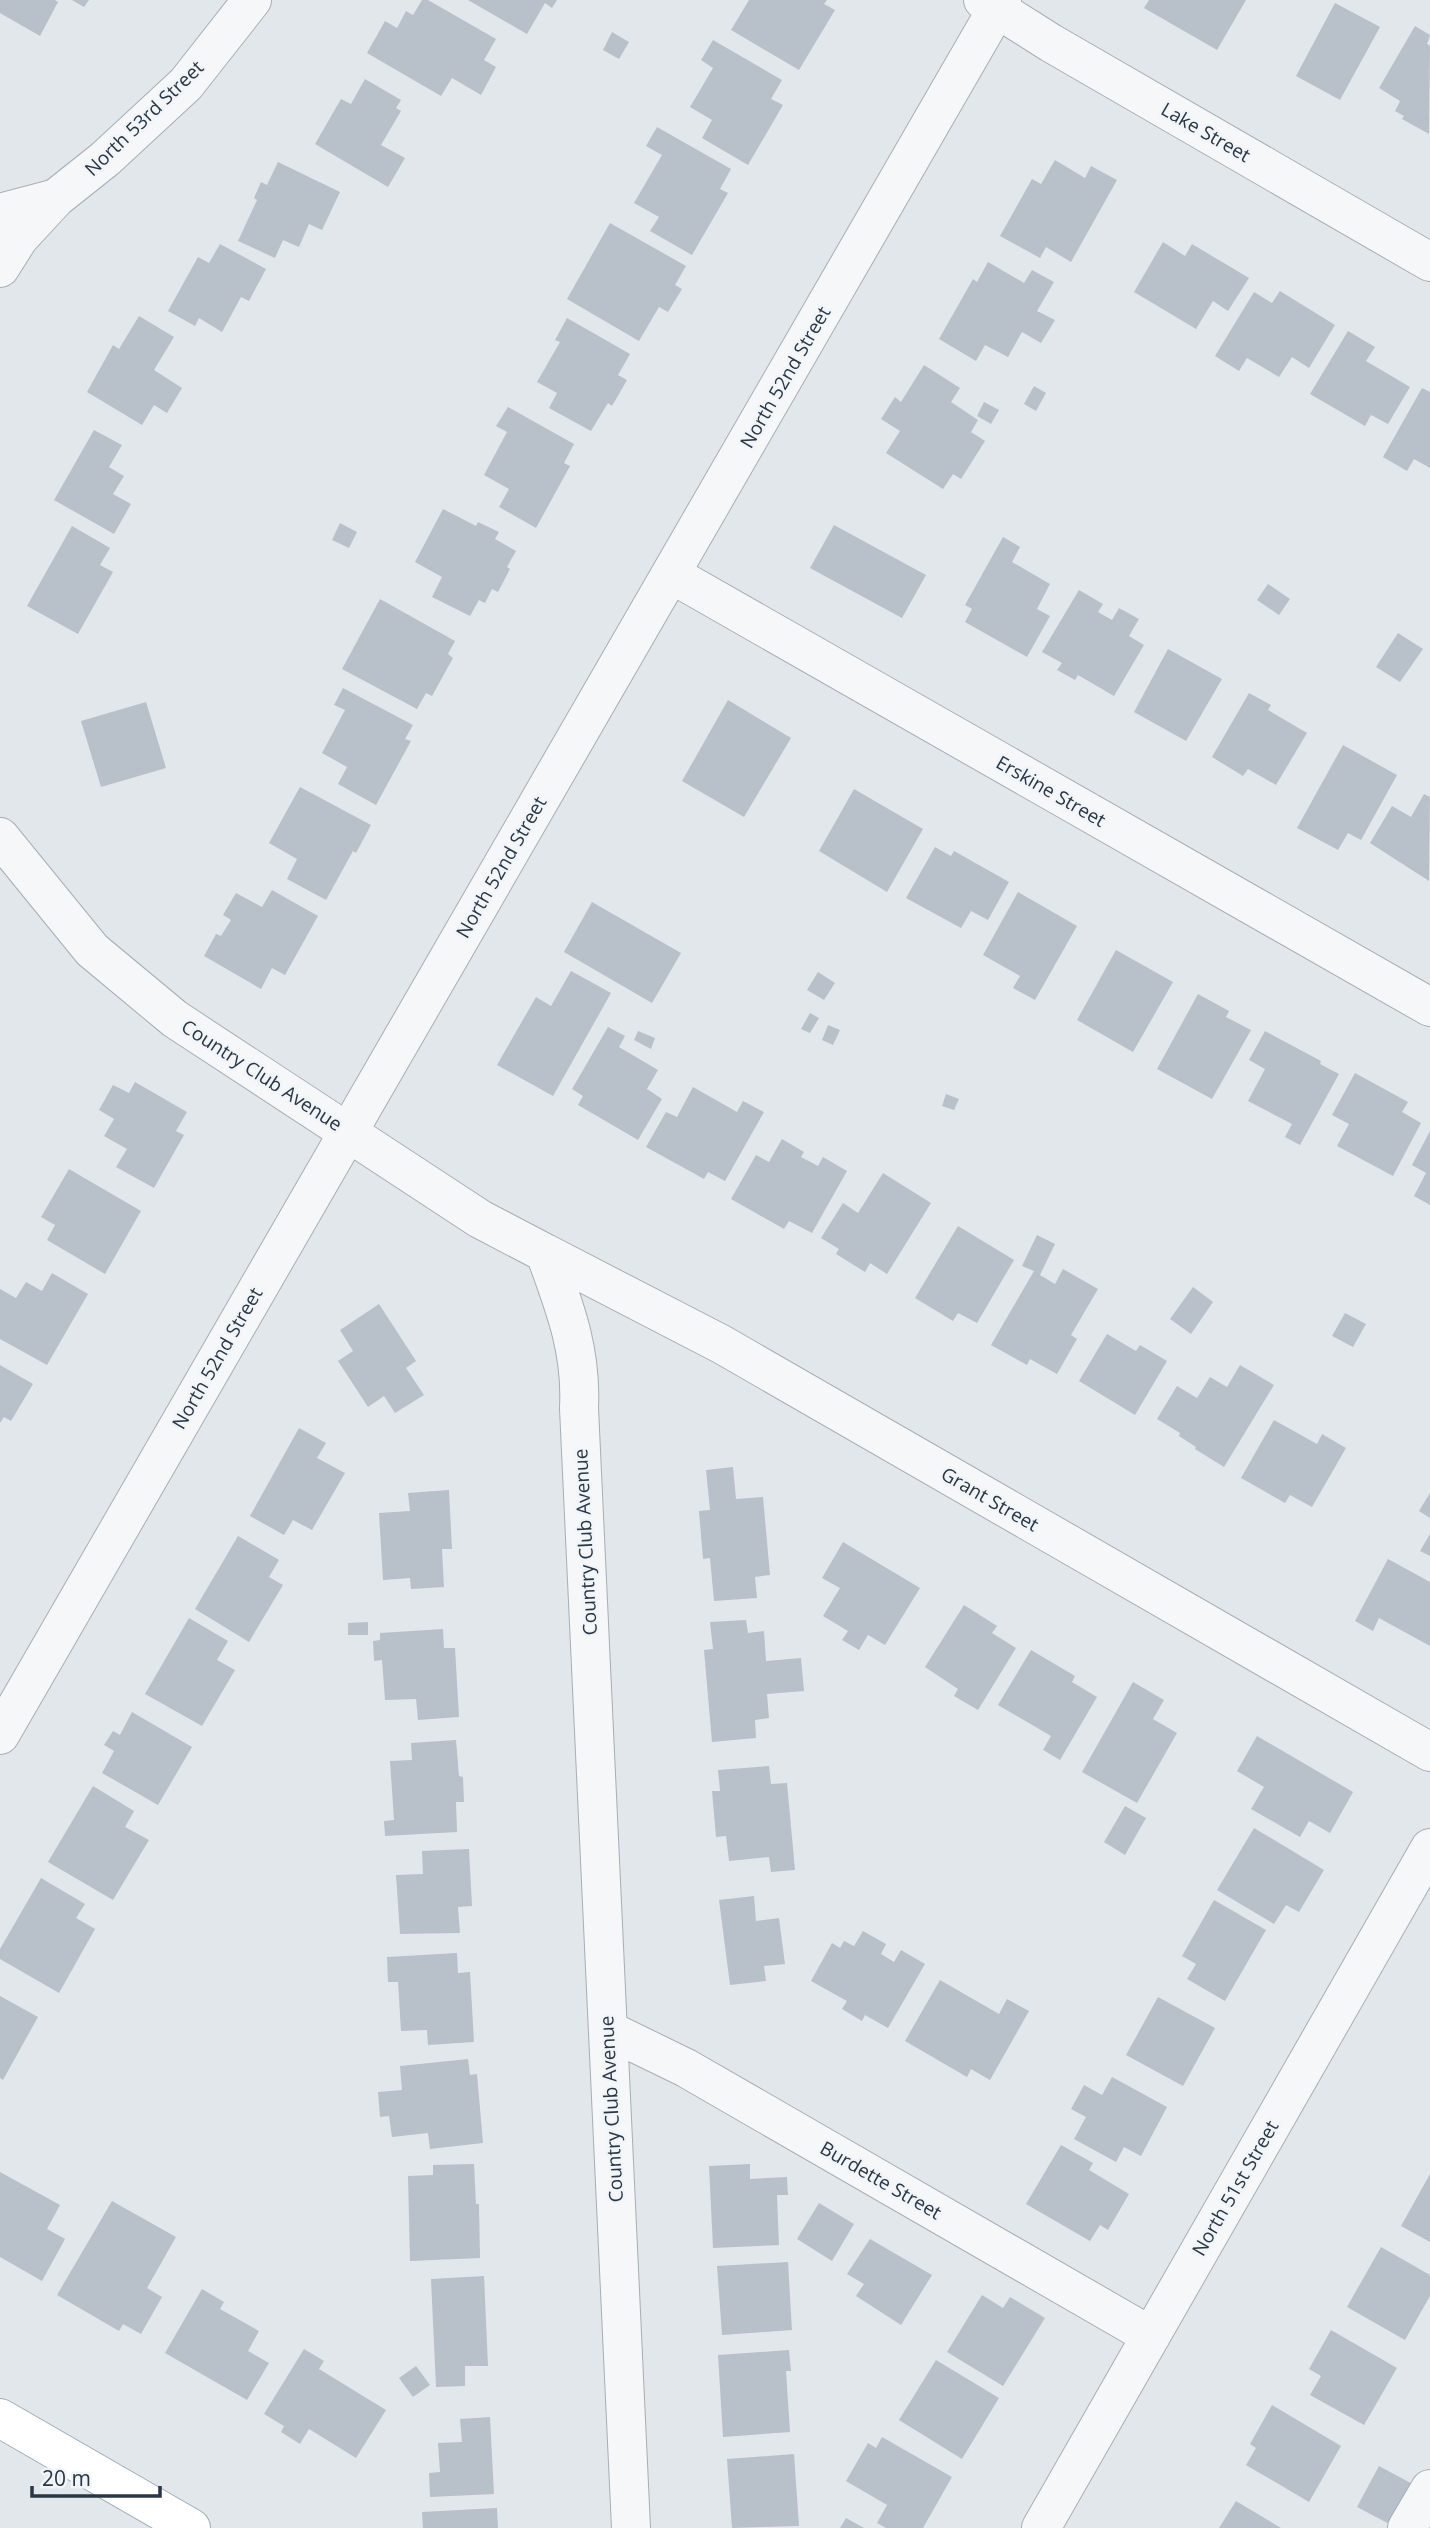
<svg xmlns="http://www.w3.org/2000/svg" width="1430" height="2528" font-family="'Open Sans',sans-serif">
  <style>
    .building { fill: #b8c0ca }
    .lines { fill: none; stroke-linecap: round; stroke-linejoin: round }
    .minor-casing { stroke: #a6aeb6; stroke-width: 40 }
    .major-casing { stroke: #a0acb8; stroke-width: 40 }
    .minor { stroke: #f5f7f9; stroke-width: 38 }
    .major { stroke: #fff; stroke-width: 38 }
    .labels { text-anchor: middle; stroke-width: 5; stroke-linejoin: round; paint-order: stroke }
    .street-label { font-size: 19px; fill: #283645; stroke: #f2f5f8 }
  </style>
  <rect width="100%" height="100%" fill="#e2e7eb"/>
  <path class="building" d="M0 0H55L58 2 40 36 0 13Z
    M72 0H89L84 7Z
    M422 0H428L496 39 484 60 496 67 481 95 452 78 441 96 367 53 385 21 397 28 406 11 413 15Z
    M468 0H557L552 8 545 3 527 34Z
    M749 0H827L824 4 835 10 799 70 731 30Z
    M1149 0H1246L1217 50 1144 8Z
    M1335 3 1380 27 1340 100 1296 76Z
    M1415 26 1430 35 1427 44 1430 46 1429 134 1402 119 1404 116 1395 111 1400 101 1379 88Z
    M612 32 629 42 619 59 603 50Z
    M713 40 782 80 771 99 783 105 748 165 702 138 712 120 690 107 713 68 701 60Z
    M365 79 401 100 396 108 401 111 381 145 405 158 388 187 315 144 341 99 351 104Z
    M657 127 731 169 720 189 728 193 692 255 650 231 659 217 634 203 662 155 646 146Z
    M1055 160 1085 178 1091 166 1117 180 1071 262 1046 247 1040 258 1000 236 1032 179 1041 184Z
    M278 162 340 192 322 230 309 224 299 247 283 240 275 258 238 241 257 200 254 198 261 182 267 185Z
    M610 223 686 266 675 285 682 289 668 312 659 307 639 341 567 299Z
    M1163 242 1185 256 1192 244 1249 278 1228 311 1213 301 1196 329 1134 292Z
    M220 244 266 269 249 301 241 297 222 332 199 318 195 326 168 311 198 257 209 263Z
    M988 262 1024 283 1032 270 1054 282 1037 311 1055 320 1041 343 1022 332 1008 357 985 345 976 361 939 339 973 279 977 282Z
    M1280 291 1335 325 1309 368 1292 357 1279 377 1247 358 1239 371 1215 356 1254 292 1272 303Z
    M139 316 174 337 154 370 182 388 167 413 154 405 142 425 87 392 113 345 119 349Z
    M567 318 630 354 618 375 627 380 612 406 608 403 591 431 549 408 557 393 537 382 560 342 555 340Z
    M1348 331 1375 347 1366 361 1410 387 1388 424 1371 415 1365 426 1310 394Z
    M924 365 960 388 951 402 978 420 971 432 985 441 961 479 953 474 943 489 886 453 900 431 881 419 895 397 901 402Z
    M1034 386 1046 393 1036 411 1024 404Z
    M1422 388 1430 392V468L1414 459 1407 471 1383 457Z
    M984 402 999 410 991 424 977 416Z
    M508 407 574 444 564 463 570 466 536 528 499 507 509 489 484 475 507 432 496 426Z
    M94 430 122 445 109 467 124 476 113 494 131 504 114 534 54 500Z
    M443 509 476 526 478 522 499 532 495 539 516 551 507 567 510 569 498 592 492 589 485 603 479 600 470 616 432 597 442 577 415 562Z
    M340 523 357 532 349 548 332 540Z
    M834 525 926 575 902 618 810 568Z
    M72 526 110 548 100 565 113 572 78 634 27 606Z
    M1003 537 1020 547 1012 562 1050 584 1037 609 1050 616 1027 657 965 622 972 609 965 605Z
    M1268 584 1290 599 1279 615 1257 600Z
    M1079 590 1103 604 1098 612 1112 620 1119 608 1139 619 1129 636 1144 645 1114 696 1078 675 1075 680 1057 670 1062 663 1042 652Z
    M380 599 455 641 448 654 453 658 432 696 426 693 417 709 342 669Z
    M1398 633 1423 649 1400 682 1376 667Z
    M1168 649 1222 679 1186 741 1134 712Z
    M343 688 413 725 405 739 411 741 376 805 338 784 347 767 322 753 345 710 334 705Z
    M1249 693 1271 705 1268 710 1307 733 1276 785 1248 769 1243 776 1212 757Z
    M728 700 791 738 744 817 682 781Z
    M146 702 166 768 101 787 81 721Z
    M1343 745 1397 775 1361 840 1348 833 1338 850 1297 828Z
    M300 787 371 825 356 853 353 851 326 900 287 879 297 859 269 843Z
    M854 789 923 829 887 892 819 851Z
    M1424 794 1430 797 1429 881 1370 843 1392 806 1411 817Z
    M935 847 951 856 954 851 1009 882 988 920 971 911 961 928 906 898Z
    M272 890 318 916 285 975 272 968 261 989 204 956 216 934 221 936 231 920 223 915 236 893 262 907Z
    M1018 892 1077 926 1035 1000 1013 988 1020 976 983 955Z
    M592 902 681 953 652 1003 564 952Z
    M1116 950 1173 982 1133 1052 1077 1020Z
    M571 971 611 993 553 1096 497 1065 536 997 551 1006Z
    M818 972 835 983 824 1000 807 990Z
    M1198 994 1229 1011 1226 1017 1251 1030 1212 1099 1157 1069Z
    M810 1013 819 1018 810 1033 801 1029Z
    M828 1025 840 1030 833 1045 822 1040Z
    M608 1027 625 1036 619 1047 658 1070 647 1089 662 1099 638 1140 578 1105 583 1096 572 1089Z
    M638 1031 655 1038 651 1049 634 1040Z
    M1265 1031 1321 1061 1320 1064 1339 1074 1300 1145 1285 1137 1292 1124 1248 1101 1265 1069 1249 1060Z
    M1355 1073 1408 1102 1402 1112 1421 1123 1393 1176 1337 1146 1349 1124 1332 1115Z
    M135 1082 187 1112 176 1131 184 1135 154 1188 116 1167 127 1149 104 1136 114 1119 99 1110 113 1085 129 1093Z
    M693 1087 737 1112 743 1101 764 1112 725 1181 708 1172 704 1179 646 1147 666 1112 677 1117Z
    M946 1094 959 1099 954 1110 942 1106Z
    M1430 1131V1205L1414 1196 1426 1173 1412 1165Z
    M782 1139 804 1152 801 1157 818 1166 823 1157 847 1171 812 1233 789 1221 784 1229 731 1199 756 1155 769 1162Z
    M69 1169 141 1211 105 1274 47 1240 55 1225 41 1217Z
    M883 1173 931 1203 887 1274 870 1263 865 1272 836 1254 839 1249 821 1238 843 1203 858 1213Z
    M958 1226 1014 1260 977 1323 958 1313 953 1321 915 1298Z
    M1037 1235 1055 1244 1040 1275 1055 1284 1063 1269 1098 1289 1071 1335 1077 1339 1057 1374 1030 1359 1027 1365 991 1345 1034 1271 1022 1266Z
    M52 1273 88 1294 47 1365 0 1339V1289L16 1298 26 1282 42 1291Z
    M1193 1287 1213 1302 1191 1334 1170 1319Z
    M379 1304 416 1361 406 1368 424 1395 395 1413 384 1396 368 1407 338 1361 353 1351 340 1330Z
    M1345 1313 1366 1324 1353 1347 1332 1336Z
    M1107 1334 1136 1351 1140 1345 1167 1361 1135 1415 1079 1381Z
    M0 1365 33 1384 11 1421 4 1417 0 1423Z
    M1240 1365 1274 1385 1224 1467 1195 1449 1196 1447 1179 1436 1180 1433 1157 1419 1177 1386 1197 1398 1210 1377 1227 1387Z
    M1274 1420 1317 1444 1322 1434 1346 1448 1312 1507 1290 1495 1285 1503 1241 1478Z
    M299 1428 326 1443 317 1458 345 1473 312 1530 293 1520 284 1535 250 1516Z
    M733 1467 736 1499 763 1497 770 1575 755 1577 757 1598 714 1601 710 1558 703 1559 699 1511 710 1510 706 1470Z
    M449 1490 452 1549H442L444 1587 411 1589 410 1578 383 1580 379 1513 410 1511 408 1493Z
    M1430 1493V1518L1419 1511Z
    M1430 1534V1556L1420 1551Z
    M238 1536 279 1560 269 1577 283 1585 249 1642 195 1609Z
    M843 1542 920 1588 885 1645 868 1635 859 1650 842 1640 848 1631 823 1616 840 1588 822 1578Z
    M1388 1559 1430 1582V1646L1379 1618 1373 1631 1355 1621Z
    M964 1605 997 1626 992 1633 1016 1648 978 1710 954 1696 958 1689 925 1667Z
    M189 1618 228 1641 217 1660 235 1670 202 1726 145 1694Z
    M746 1620 748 1633 764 1631 766 1661 801 1658 804 1691 767 1694 769 1718 755 1720 756 1738 712 1742 704 1650 713 1649 710 1622Z
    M368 1622V1635H348V1623Z
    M443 1629 444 1648H455L459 1717 418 1720 416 1699 385 1700 382 1660 374 1661 373 1641 380 1640V1633Z
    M1031 1650 1075 1676 1072 1682 1097 1697 1060 1760 1043 1750 1051 1736 998 1705Z
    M1133 1682 1164 1700 1153 1719 1177 1733 1137 1803 1082 1772Z
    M132 1712 192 1747 158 1805 102 1773 114 1751 104 1745 113 1731 120 1735Z
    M1257 1736 1353 1792 1330 1833 1309 1821 1300 1837 1251 1809 1264 1787 1237 1771Z
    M456 1740 459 1776 463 1777 464 1802H456L457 1832 385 1836 384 1821 394 1820 390 1761 412 1760 411 1743Z
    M769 1766 771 1784 787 1783 795 1870 771 1872 769 1857 729 1861 726 1836 716 1837 712 1791H720L718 1770Z
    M93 1786 134 1811 125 1827 149 1840 113 1900 48 1862Z
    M1125 1806 1146 1818 1125 1855 1104 1842Z
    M1254 1828 1324 1870 1299 1912 1286 1905 1274 1924 1217 1890Z
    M469 1849 472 1906 458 1907 460 1933 400 1934 396 1875 423 1874 422 1851Z
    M41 1878 85 1904 76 1918 95 1929 59 1993 0 1959V1949Z
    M754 1896 756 1921 779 1918 785 1964 764 1966 766 1981 730 1985 719 1900Z
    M1214 1900 1266 1930 1225 2001 1187 1979 1196 1964 1182 1956Z
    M863 1931 886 1944 881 1954 894 1962 901 1950 925 1964 888 2028 865 2015 862 2021 842 2009 847 2001 811 1981 832 1943 840 1948 844 1941 854 1946Z
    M457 1953 458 1973 470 1972 474 2042 428 2045 427 2030 401 2031 398 1982H388L387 1957Z
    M940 1980 999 2014 1007 1999 1029 2011 990 2080 971 2069 967 2077 905 2041Z
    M0 1996 38 2017 3 2080 0 2078Z
    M1158 1997 1215 2028 1183 2086 1126 2055Z
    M468 2059 470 2075 477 2074 483 2143 430 2149 428 2133 392 2137 389 2116 380 2117 378 2092 402 2090 400 2066Z
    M1112 2077 1167 2107 1141 2156 1124 2147 1116 2162 1074 2139 1086 2117 1071 2109 1084 2085 1102 2095Z
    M1061 2145 1093 2163 1089 2170 1129 2194 1108 2230 1100 2225 1090 2241 1026 2204Z
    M474 2164 476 2204H479L480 2258 410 2261 408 2176 433 2175V2165Z
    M750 2164V2179L787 2177 788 2195H777L779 2245 713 2248 709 2166Z
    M0 2172 60 2205 47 2229 65 2239 42 2281 0 2257Z
    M1430 2174V2242L1401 2226Z
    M112 2201 176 2237 147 2288 162 2297 141 2334 123 2324 119 2331 57 2295Z
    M819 2203 854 2224 832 2261 797 2239Z
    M870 2239 932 2275 901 2325 856 2296 864 2284 847 2274Z
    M1381 2247 1430 2275V2296L1405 2340 1347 2307Z
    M788 2262 792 2330 722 2335 717 2266Z
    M484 2276 488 2366H465V2386L436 2387 431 2279Z
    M202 2289 224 2302 220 2309 259 2331 248 2351 269 2363 247 2400 165 2353Z
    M982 2295 1003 2308 1010 2297 1045 2318 1003 2386 947 2352Z
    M1331 2330 1397 2368 1364 2425 1310 2395 1321 2376 1309 2369Z
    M304 2349 324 2361 319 2369 386 2410 356 2458 309 2429 300 2444 281 2432 284 2426 264 2414Z
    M789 2350 791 2371H786L790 2432 723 2437 718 2355Z
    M936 2360 999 2398 962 2459 899 2420Z
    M416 2366 430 2385 413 2397 399 2378Z
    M1272 2405 1341 2446 1309 2502 1246 2465 1256 2448 1250 2444Z
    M490 2417 494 2494 430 2497 429 2473 440 2472 438 2443 462 2442 460 2419Z
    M882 2437 952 2477 923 2528H886L877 2523 887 2505 846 2481 868 2443 876 2448Z
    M794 2454 799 2526 732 2528 727 2459Z
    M1379 2466 1420 2488 1397 2528 1357 2507Z
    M1236 2501 1281 2528H1219Z
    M497 2508 498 2528H423L422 2512Z
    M846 2518 864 2528H840Z"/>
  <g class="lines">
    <defs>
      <path id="minor" d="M983 0 1051 43 1430 262
        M0 213 56 198 105 159 186 84 252 0
        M0 268 19 238 56 198
        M671 574 1430 1007
        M0 837 92 950 175 1019 480 1219 545 1253C564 1305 582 1350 579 1408L631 2528
        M545 1253 721 1344 1430 1752
        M0 1735 1002 0
        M608 2030 686 2068 1151 2336
        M1041 2528 1430 1848
        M1407 2528 1430 2489"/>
      <path id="major" d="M0 2418 191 2528"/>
    </defs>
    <use href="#minor" class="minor-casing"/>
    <use href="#major" class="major-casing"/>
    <use href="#minor" class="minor"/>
    <use href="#major" class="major"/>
  </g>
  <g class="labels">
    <g class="street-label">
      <text transform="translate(144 118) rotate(-44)" y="7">North 53rd Street</text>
      <text transform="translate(1206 132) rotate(30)" y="7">Lake Street</text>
      <text transform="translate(785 377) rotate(-60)" y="7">North 52nd Street</text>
      <text transform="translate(1051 791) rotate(30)" y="7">Erskine Street</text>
      <text transform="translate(501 867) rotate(-60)" y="7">North 52nd Street</text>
      <text transform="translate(262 1075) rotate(33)" y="7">Country Club Avenue</text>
      <text transform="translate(217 1358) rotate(-60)" y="7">North 52nd Street</text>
      <text transform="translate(990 1499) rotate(30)" y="7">Grant Street</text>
      <text transform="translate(585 1542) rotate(-93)" y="7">Country Club Avenue</text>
      <text transform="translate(611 2109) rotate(-93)" y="7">Country Club Avenue</text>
      <text transform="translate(881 2180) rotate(30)" y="7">Burdette Street</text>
      <text transform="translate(1235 2188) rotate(-60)" y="7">North 51st Street</text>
    </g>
  </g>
  <path d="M32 2486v10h128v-10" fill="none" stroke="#283645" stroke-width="3.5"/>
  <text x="42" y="2486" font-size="21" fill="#283645" stroke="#f2f5f8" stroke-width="5" paint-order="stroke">20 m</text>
</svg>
